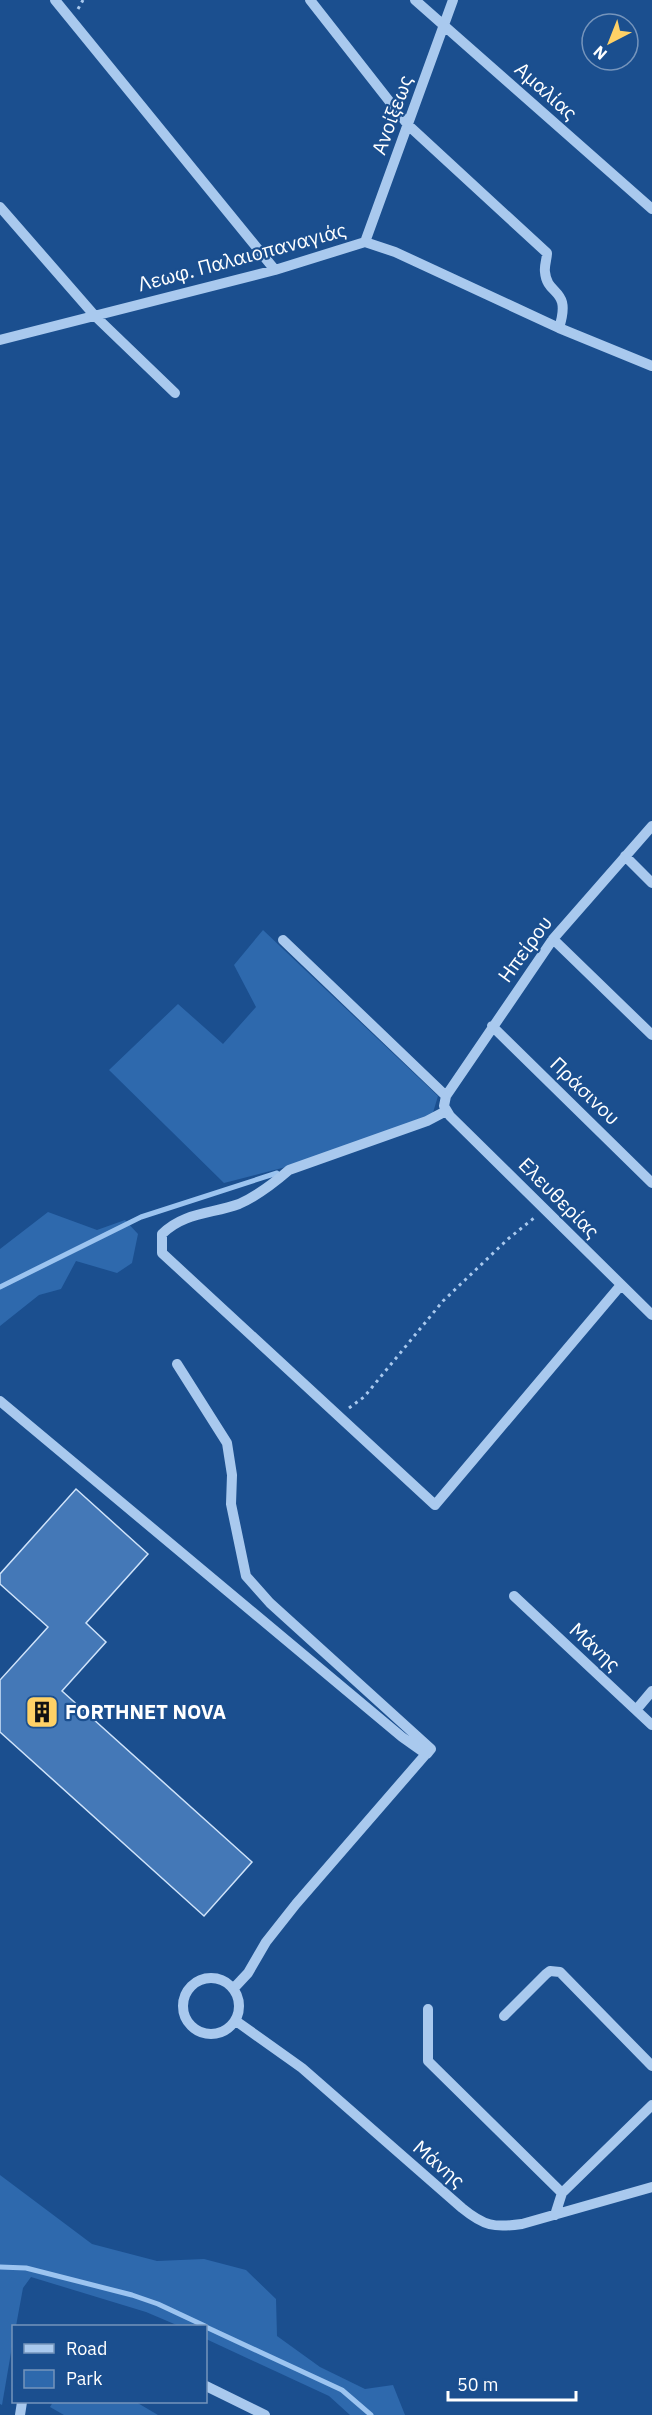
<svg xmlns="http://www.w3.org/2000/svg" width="652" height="2415" font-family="'IBM Plex Sans',sans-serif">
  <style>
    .green { fill: #2e69ad }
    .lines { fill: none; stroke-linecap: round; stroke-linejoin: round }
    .stream { stroke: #9cc4f0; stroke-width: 5 }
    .building { fill: #4478b7; stroke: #cfe3fa; stroke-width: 1.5 }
    .path { stroke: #a9c9ee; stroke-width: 3; stroke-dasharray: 3 4.5; stroke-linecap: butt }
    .minor { stroke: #a9c9ee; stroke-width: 10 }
    .labels { text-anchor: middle; stroke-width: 4.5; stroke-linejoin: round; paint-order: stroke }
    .street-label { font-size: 20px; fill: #fff; stroke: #1b4f8f }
    .poi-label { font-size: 20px; font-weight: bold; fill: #fff; stroke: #1b4f8f; text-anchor: start }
  </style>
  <rect width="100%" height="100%" fill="#1b4f8f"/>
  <path class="green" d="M263 930 438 1096 432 1116 286 1167 224 1183 109 1070 178 1004 223 1044 256 1007 234 965Z
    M48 1212 97 1230 125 1220 138 1234 132 1263 117 1273 76 1261 61 1289 39 1295 0 1326V1249Z
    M0 2175 92 2244 157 2261 204 2259 246 2270 276 2299 277 2336 320 2367 365 2389 393 2385 405 2415H350L329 2396 206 2339V2326H179L146 2312 31 2277 23 2288 16 2326H14L13 2341 2 2405 0 2404Z
    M53 2402H136L158 2415H64L50 2407Z"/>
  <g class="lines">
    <path class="stream" d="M0 1287 141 1217 277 1173
      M0 2267 26 2268 132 2295 158 2304 205 2326
      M206 2327 342 2390 371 2415"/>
  </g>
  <path class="building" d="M76 1489 148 1554 86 1623 106 1642 62 1691 252 1862 204 1916 0 1732V1680L48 1627 0 1584V1574Z"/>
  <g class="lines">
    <path class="path" d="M78 9 83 0
      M349 1408 364 1397 443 1301 508 1239 534 1218"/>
    <path class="minor" d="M55 0 275 270
      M310 0 408 125 547 253C547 259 544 266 545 272 547 297 572 287 559 328
      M415 0 652 209
      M0 207 95 316 175 393
      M365 242 453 0
      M0 340 275 270 365 242 395 252 559 328 652 366
      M652 826 553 939 446 1096 444 1106 450 1116 652 1315
      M625 856 652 883
      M553 939 652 1035
      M283 940 446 1096
      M492 1026 652 1183
      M446 1111 427 1121 289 1170C274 1183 257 1196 239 1204 212 1214 184 1212 162 1234V1253L435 1505 621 1285
      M177 1364 227 1443 232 1475 231 1504 246 1576 270 1603 431 1749 427 1754
      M0 1401 402 1737 426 1754 296 1904 266 1942 248 1973 234 1988
      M514 1596 652 1725
      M636 1710 652 1691
      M183 2006a28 28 0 1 1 56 0a28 28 0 1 1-56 0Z
      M428 2009V2061L562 2193
      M504 2016 546 1974 550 1971 560 1972 652 2066
      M236 2021 302 2068 462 2208C484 2226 494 2228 522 2224L652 2187
      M555 2215 562 2193 652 2105
      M206 2386 265 2415
      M20 2415 22 2402"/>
  </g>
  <defs>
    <symbol id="building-square" viewBox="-11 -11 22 22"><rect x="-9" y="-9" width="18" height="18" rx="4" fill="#ffd166" stroke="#1b4f8f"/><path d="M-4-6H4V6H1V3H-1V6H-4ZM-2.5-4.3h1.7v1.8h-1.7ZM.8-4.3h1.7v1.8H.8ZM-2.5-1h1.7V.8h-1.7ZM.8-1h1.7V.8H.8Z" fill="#111"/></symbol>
  </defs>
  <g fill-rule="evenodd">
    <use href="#building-square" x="23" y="1693" width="38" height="38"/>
  </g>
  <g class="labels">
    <g class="street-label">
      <text transform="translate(546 91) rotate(42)" y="7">Αμαλίας</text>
      <text transform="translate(392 115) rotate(-70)" y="7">Ανοίξεως</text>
      <text transform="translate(242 257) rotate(-15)" y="7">Λεωφ. Παλαιοπαναγιάς</text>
      <text transform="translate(525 949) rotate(-54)" y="7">Ηπείρου</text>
      <text transform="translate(585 1091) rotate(44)" y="7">Πράσινου</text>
      <text transform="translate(559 1198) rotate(45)" y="7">Ελευθερίας</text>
      <text transform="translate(595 1647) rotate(43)" y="7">Μάνης</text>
      <text transform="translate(439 2164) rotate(41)" y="7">Μάνης</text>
    </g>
    <g class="poi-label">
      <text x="65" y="1719">FORTHNET NOVA</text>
    </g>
  </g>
  <rect x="12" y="2325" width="195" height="78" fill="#1b4f8f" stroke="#7695bc" stroke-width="1.5"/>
  <rect x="24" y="2344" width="30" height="9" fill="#a9c9ee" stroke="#7695bc" stroke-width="1.5"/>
  <text x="66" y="2355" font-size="18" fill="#ffffff">Road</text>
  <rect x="24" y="2370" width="30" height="18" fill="#2e69ad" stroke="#7695bc" stroke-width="1.5"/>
  <text x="66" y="2385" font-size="18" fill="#ffffff">Park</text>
  <g transform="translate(610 42) rotate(222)"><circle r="28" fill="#1b4f8f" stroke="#7695bc" stroke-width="1.5"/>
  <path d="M0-4.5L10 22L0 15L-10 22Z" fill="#ffd166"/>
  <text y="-9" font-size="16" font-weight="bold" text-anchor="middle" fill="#ffffff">N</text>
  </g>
  <path d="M448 2391v9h128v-9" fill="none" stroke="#ffffff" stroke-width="3"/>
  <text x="457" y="2391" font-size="18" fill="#ffffff" stroke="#1b4f8f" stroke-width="4.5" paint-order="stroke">50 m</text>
</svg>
